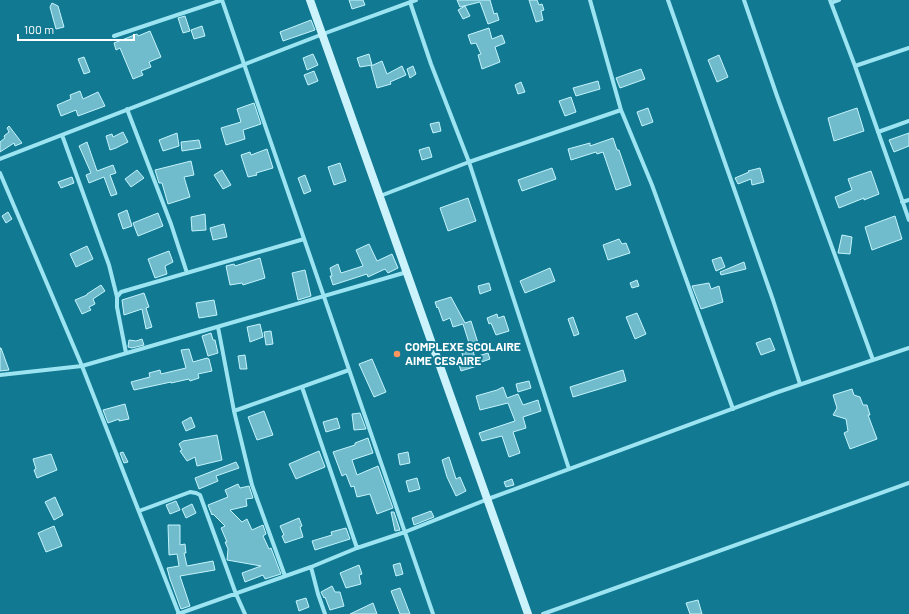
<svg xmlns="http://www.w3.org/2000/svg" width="909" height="614" font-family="Barlow,sans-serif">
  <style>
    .building { fill: #70bccc; stroke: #c4f4fd }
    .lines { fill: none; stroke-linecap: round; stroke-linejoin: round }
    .street { stroke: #9de4f2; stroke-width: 4 }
    .secondary { stroke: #ccf3fc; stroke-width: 8 }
    .poi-dot { fill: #ff945e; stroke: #117991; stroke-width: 1.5 }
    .labels { text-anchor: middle; stroke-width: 4; stroke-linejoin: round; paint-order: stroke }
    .poi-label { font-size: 12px; font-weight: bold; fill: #fff; stroke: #117991; text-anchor: start }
  </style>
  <rect width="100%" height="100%" fill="#117991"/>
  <path class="building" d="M349 0H363L365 5 352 9Z
    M457 0H490L494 14 497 13 499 20 488 24 480 2 460 7Z
    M529 0H537L539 5 542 4 544 10 541 11 543 20 536 22Z
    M52 3 58 6 64 27 56 29 50 7Z
    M465 6 470 16 463 19 458 10Z
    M185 16 190 31 183 33 178 18Z
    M311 20 315 30 283 41 280 32Z
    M202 26 205 36 194 39 191 30Z
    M489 28 492 39 502 35 505 43 495 47 500 62 482 69 478 55 481 54 476 43 471 44 468 35Z
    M150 31 161 57 149 62 151 67 141 71 143 75 133 79 120 48 116 50 114 43 137 34 138 36Z
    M313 54 318 65 307 70 303 58Z
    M369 54 372 65 360 67 357 58Z
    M719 55 728 77 717 82 708 60Z
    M84 57 90 72 84 74 78 59Z
    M382 61 387 74 402 66 406 75 390 82 391 84 377 88 371 66Z
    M413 66 416 74 410 78 407 69Z
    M641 69 645 79 620 88 616 78Z
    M314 71 318 81 308 85 304 75Z
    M598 81 600 89 576 96 573 88Z
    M521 82 525 92 518 94 515 85Z
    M80 91 83 99 98 92 105 106 78 116 76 110 61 116 57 105 71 99 70 95Z
    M571 97 576 112 565 116 559 101Z
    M254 103 261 124 243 130 245 139 226 145 221 128 241 122 237 109Z
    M648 108 653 122 642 126 637 112Z
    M857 108 864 131 834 141 828 118Z
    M439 122 441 131 433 133 430 124Z
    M9 126 22 143 15 146 14 143 0 152V142L5 138 4 136 9 132 7 128Z
    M123 132 128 142 116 148 110 150 106 136 112 134 113 137Z
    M177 133 179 146 163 151 159 140Z
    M909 133V146L894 152 889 140Z
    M613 138 617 150H619L631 185 616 190 603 152 597 154 596 152 571 160 568 149 590 143V146Z
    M199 140 201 148 182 151 181 142Z
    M87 142 97 171 113 165 116 173 110 175 117 194 111 196 104 177 89 183 86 175 91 173 79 146Z
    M429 147 432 157 422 160 419 150Z
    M267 149 273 168 256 173 257 175 248 177 241 155 250 152 251 155Z
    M191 161 194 175 184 177 190 197 168 204 162 183H159L155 170Z
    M340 163 346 181 334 185 328 167Z
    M552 168 556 179 522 191 518 180Z
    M760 168 764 182 752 185 751 179 738 184 735 178 749 172 748 171Z
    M137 170 144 178 131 187 125 179Z
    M222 170 231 185 223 189 214 175Z
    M871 171 879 194 864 200V198L839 208 835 197 852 190 848 179Z
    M305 175 311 191 304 194 298 178Z
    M72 177 74 183 61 188 58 182Z
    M468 198 476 221 448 231 440 208Z
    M127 210 132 226 123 229 118 214Z
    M8 212 12 219 6 223 2 216Z
    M158 213 163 226 138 236 133 223Z
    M205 214 206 230 192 231 191 217Z
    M895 216 902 239 872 250 865 227Z
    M224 224 227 237 213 240 210 228Z
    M842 235 852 237 850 254 838 253Z
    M619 239 622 244 626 243 630 253 608 260 603 245Z
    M369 244 377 261 392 254 398 268 388 273 385 269 368 277 367 274 333 285 330 276H332L330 268 338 264 341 273 363 266 356 250Z
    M87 246 93 259 76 267 70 254Z
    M169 251 173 262 165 266 167 274 155 278 148 259Z
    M721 257 725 267 716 271 712 260Z
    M260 258 265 278 243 285 242 283 230 285 226 266 234 264 235 266Z
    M744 262 746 269 721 275 720 272Z
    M550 268 555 281 525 293 520 281Z
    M305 270 311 296 298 300 292 273Z
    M637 280 639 286 632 288 630 283Z
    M489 283 491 290 480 294 478 286Z
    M709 283 711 289 719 286 723 302 701 309 692 286Z
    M101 285 105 291 93 299 95 304 89 307 91 310 82 314 75 300 87 295V294Z
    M144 293 149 307 146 308 152 327 146 329 142 309 124 315 122 300Z
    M451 297 465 323 471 321 478 343 470 346 463 324 453 327 450 318 443 321 438 307 437 308 435 302Z
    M214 300 217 315 199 318 196 303Z
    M637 313 646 334 635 339 626 317Z
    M497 314 498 318 504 316 509 331 496 335 491 323 489 324 487 318Z
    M573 317 579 334 574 336 568 319Z
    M260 324 263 337 250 342 247 327Z
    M271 331 273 344 266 345 264 332Z
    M211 333 213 340H215L218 353 208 356 202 336Z
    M770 338 775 350 761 355 756 343Z
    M142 339 144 345 132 348 128 347 129 340 136 341Z
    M471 346 475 357 488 353 490 359 476 364 477 366 461 371 459 365 465 363 461 350Z
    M0 348H1L9 370 0 371Z
    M189 349 193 362 207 358 209 359 212 371 198 374 199 378 190 381 189 379 171 383V382L134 390 131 382 150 377 149 373 160 370 161 374 186 368 181 350Z
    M245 355 247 369H240L238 356Z
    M372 359 386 392 374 397 359 364Z
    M623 370 626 381 573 397 570 387Z
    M529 381 531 388 518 392 516 384Z
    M503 387 507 398 518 394 523 405 538 400 541 411 523 417 526 428 513 432 520 453 509 457 502 436 482 441 479 433 515 421 508 403 480 410 476 396 497 390Z
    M852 389 854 395 860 397 863 405H867L870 415H868L877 439 850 449 844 433 848 431 846 419 833 415 837 408 833 395Z
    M125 404 129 419 119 421V419L108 423 103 410Z
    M264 411 273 435 257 440 248 417Z
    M360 413 366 429 354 430 352 414Z
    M191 417 195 427 186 431 182 422Z
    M337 418 340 428 326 432 323 422Z
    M217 435 222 460 197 466 195 457 187 461 180 451 182 450 179 444 183 441Z
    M368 438 373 453 352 460 357 475 378 466 393 508 377 514 370 494 357 497 354 486 351 487 346 474 342 476 333 452 355 445V443Z
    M319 451 325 467 296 479 289 464Z
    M123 452 128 462 124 463 120 453Z
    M408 452 410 463 400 465 398 454Z
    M51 454 57 470 37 478 34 470 36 469 33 459Z
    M449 457 456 479 460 477 466 491 456 496 447 477 442 460Z
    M236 462 239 468 216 476 218 481 199 489 195 478Z
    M417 478 420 489 409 492 406 481Z
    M512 479 514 485 506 487 504 482Z
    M238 484 240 488 249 486 253 498 246 499 247 506 230 510 242 522 247 519 252 530 263 525 266 534 263 536 269 549 271 548 281 574 265 579 263 575 245 582 242 573 261 566 227 560 228 549 225 542H227L221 528 225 526 213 514 212 515 208 505 228 497 225 490Z
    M55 497 63 515 54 520 45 502Z
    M176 501 180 510 170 514 166 505Z
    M192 504 196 513 186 518 182 509Z
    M431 511 434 517 414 525 412 518Z
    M391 512H394L400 530 395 531Z
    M299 518 302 526 300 527 303 537 285 543 282 536 284 535 280 526Z
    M168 525H180V545L185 544 186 553H184L187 566 213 561 215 570 180 576 190 606 181 609 170 579 167 568 179 566 177 554 169 555Z
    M54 526 62 546 46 552 38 533Z
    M346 528 350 539 315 550 312 541 332 535 331 532Z
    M400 563 403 574 396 576 393 565Z
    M359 565 362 574 359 575 361 584 346 588 340 573Z
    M332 586 335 592H340L344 606 330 610 325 597 324 598 321 592Z
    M400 588 410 614H400L391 591Z
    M306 598 309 607 299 611 296 601Z
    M698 600 702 614H690L686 603Z
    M373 603 377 614H350Z"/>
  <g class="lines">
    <path class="street" d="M222 0 433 614
      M590 0 621 110 652 185 733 409
      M668 0 773 300 800 384
      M744 0 777 96 873 360
      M830 0 855 66 909 220
      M410 2 431 64 469 162 569 469
      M831 3 839 0
      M114 36 222 0
      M855 66 909 48
      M127 109 171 224 187 273
      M878 132 909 121
      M62 135 109 265 117 297
      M0 159 323 34 416 0
      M0 173 82 366 179 614
      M380 196 469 162 621 110
      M902 202 909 200
      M218 327 234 411 252 485 285 576
      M126 353 117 307V297L121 292 304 239
      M0 375 82 366 407 272
      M302 387 357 548
      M234 411 349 370
      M139 511 190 492 196 493 200 495 236 594 245 614
      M311 567 318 594 325 614
      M178 614 311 567 357 548 405 532 488 499 778 392 909 348
      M543 614 909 483"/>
    <path class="secondary" d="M310 0 528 614"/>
  </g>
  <circle class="poi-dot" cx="397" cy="354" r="4"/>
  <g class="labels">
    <g class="poi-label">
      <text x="405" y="351">COMPLEXE SCOLAIRE<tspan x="405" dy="14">AIME CESAIRE</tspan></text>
    </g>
  </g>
  <path d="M18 34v6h116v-6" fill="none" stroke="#ffffff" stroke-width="2"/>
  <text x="24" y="34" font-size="12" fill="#ffffff" stroke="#117991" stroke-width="3" paint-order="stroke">100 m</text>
</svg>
